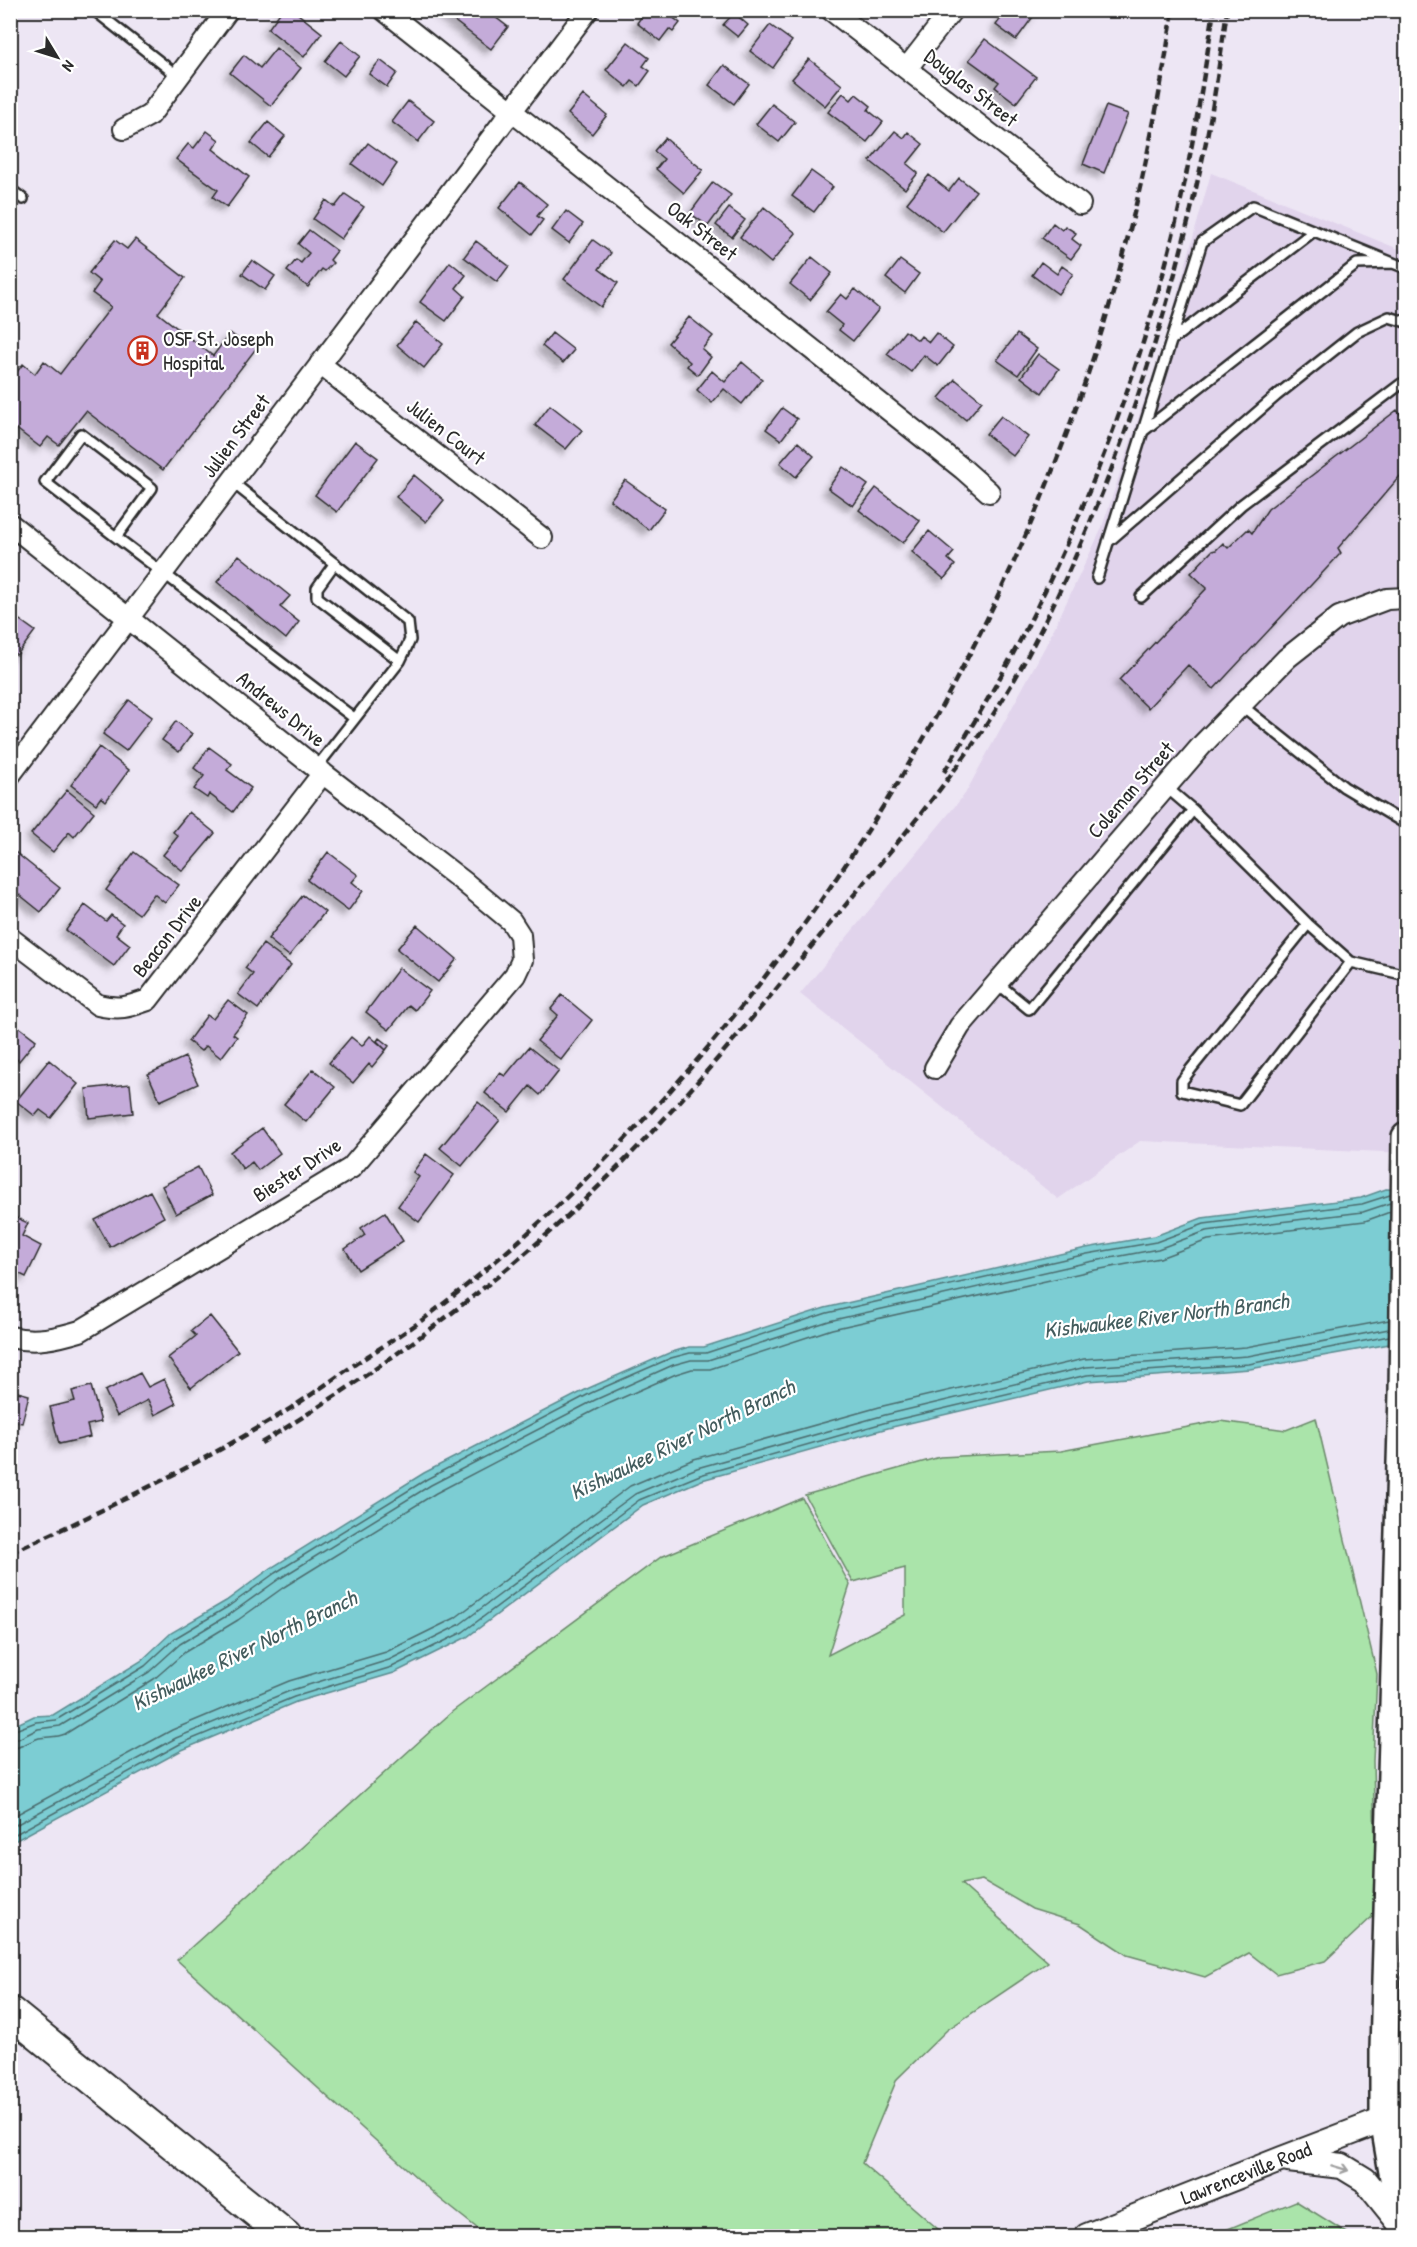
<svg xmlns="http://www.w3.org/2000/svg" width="1417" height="2247" font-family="'Patrick Hand',sans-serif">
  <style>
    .built { fill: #e1d4ec }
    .green { fill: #aae4aa; stroke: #6a886a; stroke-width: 1.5 }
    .water { fill: #7ccdd3; stroke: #5c8c90; stroke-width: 1.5 }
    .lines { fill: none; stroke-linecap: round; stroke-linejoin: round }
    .shore { stroke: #4b6c6e; stroke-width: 1.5 }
    .building { fill: #c4abd9; stroke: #2b2b2b; stroke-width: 1.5; filter: url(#shadow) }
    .service-casing { stroke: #2b2b2b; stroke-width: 14 }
    .minor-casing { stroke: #2b2b2b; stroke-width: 24 }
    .tertiary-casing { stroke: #2b2b2b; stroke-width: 28 }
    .secondary-casing { stroke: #2b2b2b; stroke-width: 32 }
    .primary-casing { stroke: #2b2b2b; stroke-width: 34 }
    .service { stroke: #fff; stroke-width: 9 }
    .minor { stroke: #fff; stroke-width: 20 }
    .tertiary { stroke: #fff; stroke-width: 24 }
    .secondary { stroke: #fff; stroke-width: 27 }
    .primary { stroke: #fff; stroke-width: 30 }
    .rail { stroke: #2b2b2b; stroke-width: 4.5; stroke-dasharray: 9 4.5; stroke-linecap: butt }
    .oneway { stroke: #a0a0a0 }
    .labels { text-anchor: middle; stroke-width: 4.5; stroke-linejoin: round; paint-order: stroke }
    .street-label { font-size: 21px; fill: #2b2b2b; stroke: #fff }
    .poi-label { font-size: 21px; fill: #2b2b2b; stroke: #fff; text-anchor: start }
    .water-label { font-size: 22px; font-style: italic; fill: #435c5d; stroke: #fff }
  </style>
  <defs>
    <filter id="shadow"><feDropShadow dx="-5.5" dy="5.5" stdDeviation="3" flood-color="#0004"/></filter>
  </defs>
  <rect width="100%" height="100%" fill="#ede6f4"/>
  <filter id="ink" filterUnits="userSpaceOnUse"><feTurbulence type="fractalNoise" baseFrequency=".0167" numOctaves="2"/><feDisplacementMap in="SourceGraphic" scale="12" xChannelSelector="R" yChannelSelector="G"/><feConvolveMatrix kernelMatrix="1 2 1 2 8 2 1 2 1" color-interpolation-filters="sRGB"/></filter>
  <g filter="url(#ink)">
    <path class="built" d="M1211 173 1406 252V1153L1140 1141 1058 1199 800 994 965 794 1046 645 1101 530 1165 339Z"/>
    <path class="green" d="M1316 1418 1377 1674 1373 1761 1376 1890 1372 1917 1325 1961 1276 1974 1249 1953 1205 1977 1127 1955 1080 1924 1032 1909 982 1880 961 1884 1048 1962 947 2030 897 2079 862 2163 946 2236H487L439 2198 177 1960 453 1711 661 1557 802 1498 850 1585 828 1655 905 1615V1568L853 1582 805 1495 940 1457 1061 1451 1220 1421 1286 1430Z
      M1296 2201 1352 2236H1211Z"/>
    <path class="water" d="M1386 1189 1406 1190V1341L1250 1369 1088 1381 888 1428 702 1480 643 1505 467 1637 394 1673 296 1702 182 1750 11 1843V1727L34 1716 53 1715 141 1661 171 1633 226 1601 271 1568 424 1473 589 1388 669 1353 689 1347H704L825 1308 1086 1248 1155 1236 1202 1218 1361 1198Z"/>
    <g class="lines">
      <path class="shore" d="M10 1732 36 1722 56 1720 145 1666 175 1638 229 1606 275 1573 427 1479 591 1393 671 1358 690 1353H706L827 1313 1087 1254 1156 1242 1204 1224 1362 1204 1390 1195
        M10 1740 18 1739 38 1729 60 1726 149 1672 180 1644 233 1612 279 1579 431 1485 595 1400 673 1365 691 1360H708L829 1321 1089 1262 1158 1249 1206 1231 1363 1212 1390 1203
        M10 1749C22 1748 29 1741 39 1738 48 1736 56 1738 65 1734L154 1679 185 1652 238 1620 284 1587 436 1493 599 1408 676 1374 692 1369H710L832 1329 1090 1271 1160 1258 1208 1240 1365 1221 1390 1212
        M10 1818 172 1730 289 1681 386 1652 455 1618 630 1486 694 1459 883 1406 1084 1359 1246 1347 1389 1320
        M10 1828 176 1738 292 1690 389 1660 459 1625 635 1494 697 1468 885 1415 1086 1367 1248 1356 1389 1329
        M10 1837 180 1744 294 1697 392 1667 463 1632 639 1500 700 1475 887 1422 1087 1375 1249 1364 1389 1336"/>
    </g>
    <path class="building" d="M282 10H293L322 33 304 57 268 29Z
      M440 10H486L508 27 491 49Z
      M646 10H663L680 23 673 32 669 29 660 41 637 23Z
      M1007 10H1038L1016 40 996 25Z
      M734 13 748 25 738 37 723 25Z
      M770 25 792 41 773 68 750 51Z
      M985 39 1036 77 1016 103 995 87 999 82 969 60Z
      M341 41 360 56 344 76 325 61Z
      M628 42 649 58 643 66 650 71 639 86 632 81 627 87 606 70Z
      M276 48 301 68 271 106 230 73 244 55 260 68Z
      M809 59 842 85 825 106 792 79Z
      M380 60 397 73 387 87 369 74Z
      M724 65 749 84 734 104 709 85Z
      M843 93 851 100 856 94 871 106 868 110 883 122 867 142 828 112Z
      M583 95 607 115 592 134 568 114Z
      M408 101 434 121 418 142 392 122Z
      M772 104 795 122 779 142 756 124Z
      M1106 106 1128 114 1104 173 1083 164Z
      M268 122 285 136 268 157 251 143Z
      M207 131 219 140 213 149 249 177 227 207 213 197 218 190 176 159 188 144 194 148Z
      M895 131 904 138 908 132 923 144 907 164 918 173 905 189 870 161Z
      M665 138 703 170 684 193 656 169 664 159 654 151Z
      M368 143 397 164 382 186 352 164Z
      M811 171 833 187 814 212 792 196Z
      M929 175 949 191 959 178 976 191 943 232 907 203Z
      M520 182 547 204 537 216 543 220 532 235 499 208Z
      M713 182 731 195 708 226 690 213Z
      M345 194 364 207 341 239 313 219 326 200 335 207Z
      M764 207 796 233 771 263 740 237Z
      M729 208 745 220 732 237 716 225Z
      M566 211 583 224 569 243 552 230Z
      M1053 223 1062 230 1065 226 1076 233 1072 239 1081 246 1071 259 1042 238Z
      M309 230 337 251 330 260 333 263 325 271 322 269 308 287 287 271 296 260 301 263 309 253 298 244Z
      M10 238 18 244 11 253H10Z
      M135 239 185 278 158 313 213 356 230 333 244 343 248 338 258 346 163 470 86 411 59 445 48 437 40 447 10 424V381L23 364 35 374 44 361 60 374 111 307 92 293 100 282 89 273 115 240 127 249Z
      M593 240 611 253 599 269 618 283 601 307 564 279Z
      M476 241 509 266 497 282 464 257Z
      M812 257 832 273 810 300 790 284Z
      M252 260 275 276 265 290 242 274Z
      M900 260 919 274 905 293 886 278Z
      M450 262 466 275 456 288 465 296 446 321 420 302Z
      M1041 262 1057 274 1062 266 1073 274 1058 294 1032 275Z
      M855 289 879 309 853 341 839 330 842 325 826 312 841 294 847 299Z
      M689 317 713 336 702 349 711 357 698 375 687 366 690 362 668 343Z
      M416 322 443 344 424 368 397 345Z
      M905 331 918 340 921 336 929 342 936 333 953 347 938 366 924 355 911 372 887 354Z
      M552 333 574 350 563 363 542 346Z
      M1017 334 1037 349 1018 375 997 360Z
      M1038 354 1059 369 1042 393 1021 377Z
      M742 362 762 379 742 404 724 389 712 403 697 390 712 371 725 382Z
      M955 379 982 401 966 420 939 398Z
      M550 405 582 430 566 449 535 425Z
      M782 408 797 419 781 440 766 429Z
      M1397 410 1403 418 1401 475 1338 548 1341 553 1214 689 1188 665 1148 708 1119 680 1207 588 1191 573 1212 551 1216 550 1223 543 1228 548 1248 529 1252 533 1268 509Z
      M1001 416 1028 437 1013 456 986 434Z
      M355 441 378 458 337 512 315 495Z
      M798 442 814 456 796 477 780 463Z
      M843 467 868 485 853 506 828 488Z
      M414 475 444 500 426 522 396 497Z
      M625 480 665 509 649 530 610 500Z
      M876 488 920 521 903 543 859 510Z
      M929 531 954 552 948 559 955 565 944 579 912 552Z
      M239 555 290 596 280 607 299 622 286 639 217 582Z
      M10 613 35 631 17 655 10 650Z
      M129 700 152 717 126 751 103 734Z
      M176 721 192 734 179 752 162 740Z
      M99 747 129 770 106 801 101 797 96 804 71 785Z
      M209 747 232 764 227 770 251 788 233 812 209 794 207 798 194 789 204 776 194 768Z
      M67 790 94 812 74 837 69 832 53 852 31 834Z
      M189 812 215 833 183 871 163 855 178 836 173 832Z
      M10 848 60 888 41 912 10 887Z
      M134 852 179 885 165 903 154 894 139 914 106 890Z
      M328 852 358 875 352 882 363 891 348 911 307 880Z
      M303 895 325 912 289 956 268 939Z
      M85 905 106 921 111 915 123 924 116 934 130 945 114 966 66 930Z
      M417 925 457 959 438 982 397 949Z
      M263 944 291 965 258 1009 238 994 253 974 245 968Z
      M399 968 430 991 415 1010 409 1005 389 1030 366 1012Z
      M562 995 592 1020 561 1060 537 1041 558 1015 551 1009Z
      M228 1000 248 1015 233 1034 237 1037 221 1058 206 1046 201 1051 188 1041 207 1015 213 1019Z
      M10 1020 36 1040 19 1061 10 1054Z
      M370 1036 386 1050 372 1067 369 1064 353 1083 329 1063 351 1037 362 1046Z
      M379 1038 389 1046 386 1050 377 1041Z
      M529 1047 559 1071 540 1095 530 1086 509 1112 485 1093 500 1073 505 1076Z
      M185 1057 198 1084 160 1101 148 1074Z
      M49 1060 78 1084 51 1118 40 1110 35 1116 16 1101Z
      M313 1069 335 1087 306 1122 284 1104Z
      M130 1084 133 1113 89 1118 86 1089Z
      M478 1102 500 1120 462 1166 440 1148Z
      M262 1128 280 1153 258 1170 252 1162 243 1169 230 1152Z
      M426 1154 454 1175 419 1222 398 1206 419 1177 413 1172Z
      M198 1167 212 1195 176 1214 162 1186Z
      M150 1191 164 1217 110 1247 95 1220Z
      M385 1212 403 1241 358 1270 345 1249 365 1235 361 1228Z
      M15 1217 28 1223 22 1236 41 1246 26 1277 10 1269V1226Z
      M210 1316 238 1351 191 1388 168 1358 196 1336 191 1331Z
      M140 1373 148 1387 164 1379 176 1404 155 1415 148 1400 117 1416 105 1391Z
      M91 1386 101 1422 87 1425 90 1437 59 1444 50 1407 75 1401 72 1391Z
      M10 1390 29 1395 22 1423 10 1421Z"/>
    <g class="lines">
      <defs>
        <path id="service" d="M94 10 179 77
          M10 189 23 199
          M1173 339 1314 231
          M1142 432 1357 264 1393 263 1406 268
          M232 482 408 622 410 640 400 661 316 768
          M116 537 45 482 81 434 152 488 116 537 354 718
          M1108 542 1276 396 1357 332 1389 317 1406 322
          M335 563 317 588V597L400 661
          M1097 578 1202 242 1253 206 1393 263
          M1141 597 1241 505 1401 384 1406 383
          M1241 705 1344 787 1406 824
          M1166 787 1193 810 1308 924 1351 962 1406 975
          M1308 924 1191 1069 1182 1081V1091L1240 1105 1351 962
          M997 983 1029 1009 1193 810"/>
        <path id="minor" d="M384 10 963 469 989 492
          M831 10 1080 204
          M907 68 952 10
          M124 129 150 115 228 10
          M320 364 542 538
          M10 524 316 768 464 882 511 921 520 935 522 960 515 975 351 1168 80 1331C57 1338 35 1343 10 1337
          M10 775 588 10
          M10 938 98 1005C120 1010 128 1007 148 1000L323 773
          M935 1068 960 1026 997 983 1202 745 1287 658 1339 617 1387 599 1406 598"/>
        <g id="tertiary">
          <path d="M1288 2160 1342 2166 1365 2180 1402 2226"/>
          <path id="s1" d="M1087 2236 1282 2159 1384 2120 1406 2114"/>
        </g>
        <path id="secondary" d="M1404 2236 1384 2120V2050L1403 1393 1406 1137"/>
        <path id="primary" d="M10 2012 286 2236"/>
      </defs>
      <use href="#service" class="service-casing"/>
      <use href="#minor" class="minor-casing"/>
      <use href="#tertiary" class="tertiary-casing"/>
      <use href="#secondary" class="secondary-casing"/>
      <use href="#primary" class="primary-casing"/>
      <use href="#service" class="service"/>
      <use href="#minor" class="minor"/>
      <use href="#tertiary" class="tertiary"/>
      <use href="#secondary" class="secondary"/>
      <use href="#primary" class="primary"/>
      <path class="rail" d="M944 772C977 718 1010 663 1038 605 1094 490 1140 368 1171 243 1190 166 1202 88 1214 10
        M261 1443C394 1362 519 1269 628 1157 701 1082 767 1000 834 919 904 834 979 750 1030 651 1107 502 1162 342 1198 179 1211 123 1219 67 1227 10
        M10 1553C100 1512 188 1470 273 1419 302 1402 329 1382 357 1363 380 1348 403 1334 425 1318 726 1089 962 742 1084 385 1126 264 1154 137 1173 10"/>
    </g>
    <defs><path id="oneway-shaft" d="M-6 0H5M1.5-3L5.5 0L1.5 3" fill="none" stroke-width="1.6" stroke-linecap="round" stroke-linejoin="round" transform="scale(1.5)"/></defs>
    <use class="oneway" href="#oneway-shaft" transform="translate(1340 2168) rotate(17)"/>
  </g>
  <defs>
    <symbol id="building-ring" viewBox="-11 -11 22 22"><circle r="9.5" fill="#fff" stroke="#c8321e" stroke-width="1.5"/><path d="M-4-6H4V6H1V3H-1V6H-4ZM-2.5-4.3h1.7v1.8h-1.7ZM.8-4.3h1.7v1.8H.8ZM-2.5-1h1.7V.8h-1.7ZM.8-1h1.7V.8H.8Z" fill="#c8321e"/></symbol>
  </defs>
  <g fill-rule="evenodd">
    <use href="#building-ring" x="126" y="334" width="33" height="33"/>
  </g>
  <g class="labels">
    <g class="street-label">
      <text transform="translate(971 88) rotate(38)" y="7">Douglas Street</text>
      <text transform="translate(702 231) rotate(38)" y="7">Oak Street</text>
      <text transform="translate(446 432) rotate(38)" y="7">Julien Court</text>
      <text transform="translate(236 436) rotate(-53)" y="7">Julien Street</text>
      <text transform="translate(281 709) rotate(39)" y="7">Andrews Drive</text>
      <text transform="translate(1131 790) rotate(-49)" y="7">Coleman Street</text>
      <text transform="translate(167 936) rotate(-52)" y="7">Beacon Drive</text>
      <text transform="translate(297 1170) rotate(-33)" y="7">Biester Drive</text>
      <text dy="7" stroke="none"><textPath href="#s1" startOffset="171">Lawrenceville Road</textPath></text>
    </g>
    <g class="poi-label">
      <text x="163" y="346">OSF St. Joseph<tspan x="163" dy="24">Hospital</tspan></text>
    </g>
    <g class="water-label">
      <text transform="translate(1166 1315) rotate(-7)" y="8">Kishwaukee River North Branch</text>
      <text transform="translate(682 1439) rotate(-26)" y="8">Kishwaukee River North Branch</text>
      <text transform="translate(244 1650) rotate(-26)" y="8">Kishwaukee River North Branch</text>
    </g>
  </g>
  <rect width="1417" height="2247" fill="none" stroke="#fff" stroke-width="36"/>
  <rect x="18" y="18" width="1381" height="2211" fill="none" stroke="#2b2b2b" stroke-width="2" filter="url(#ink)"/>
  <g transform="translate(57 57) rotate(128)" stroke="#ffffff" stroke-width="4.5" paint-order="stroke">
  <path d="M0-4.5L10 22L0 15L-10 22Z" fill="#2b2b2b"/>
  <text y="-9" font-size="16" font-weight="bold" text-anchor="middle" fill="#2b2b2b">N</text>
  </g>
</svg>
